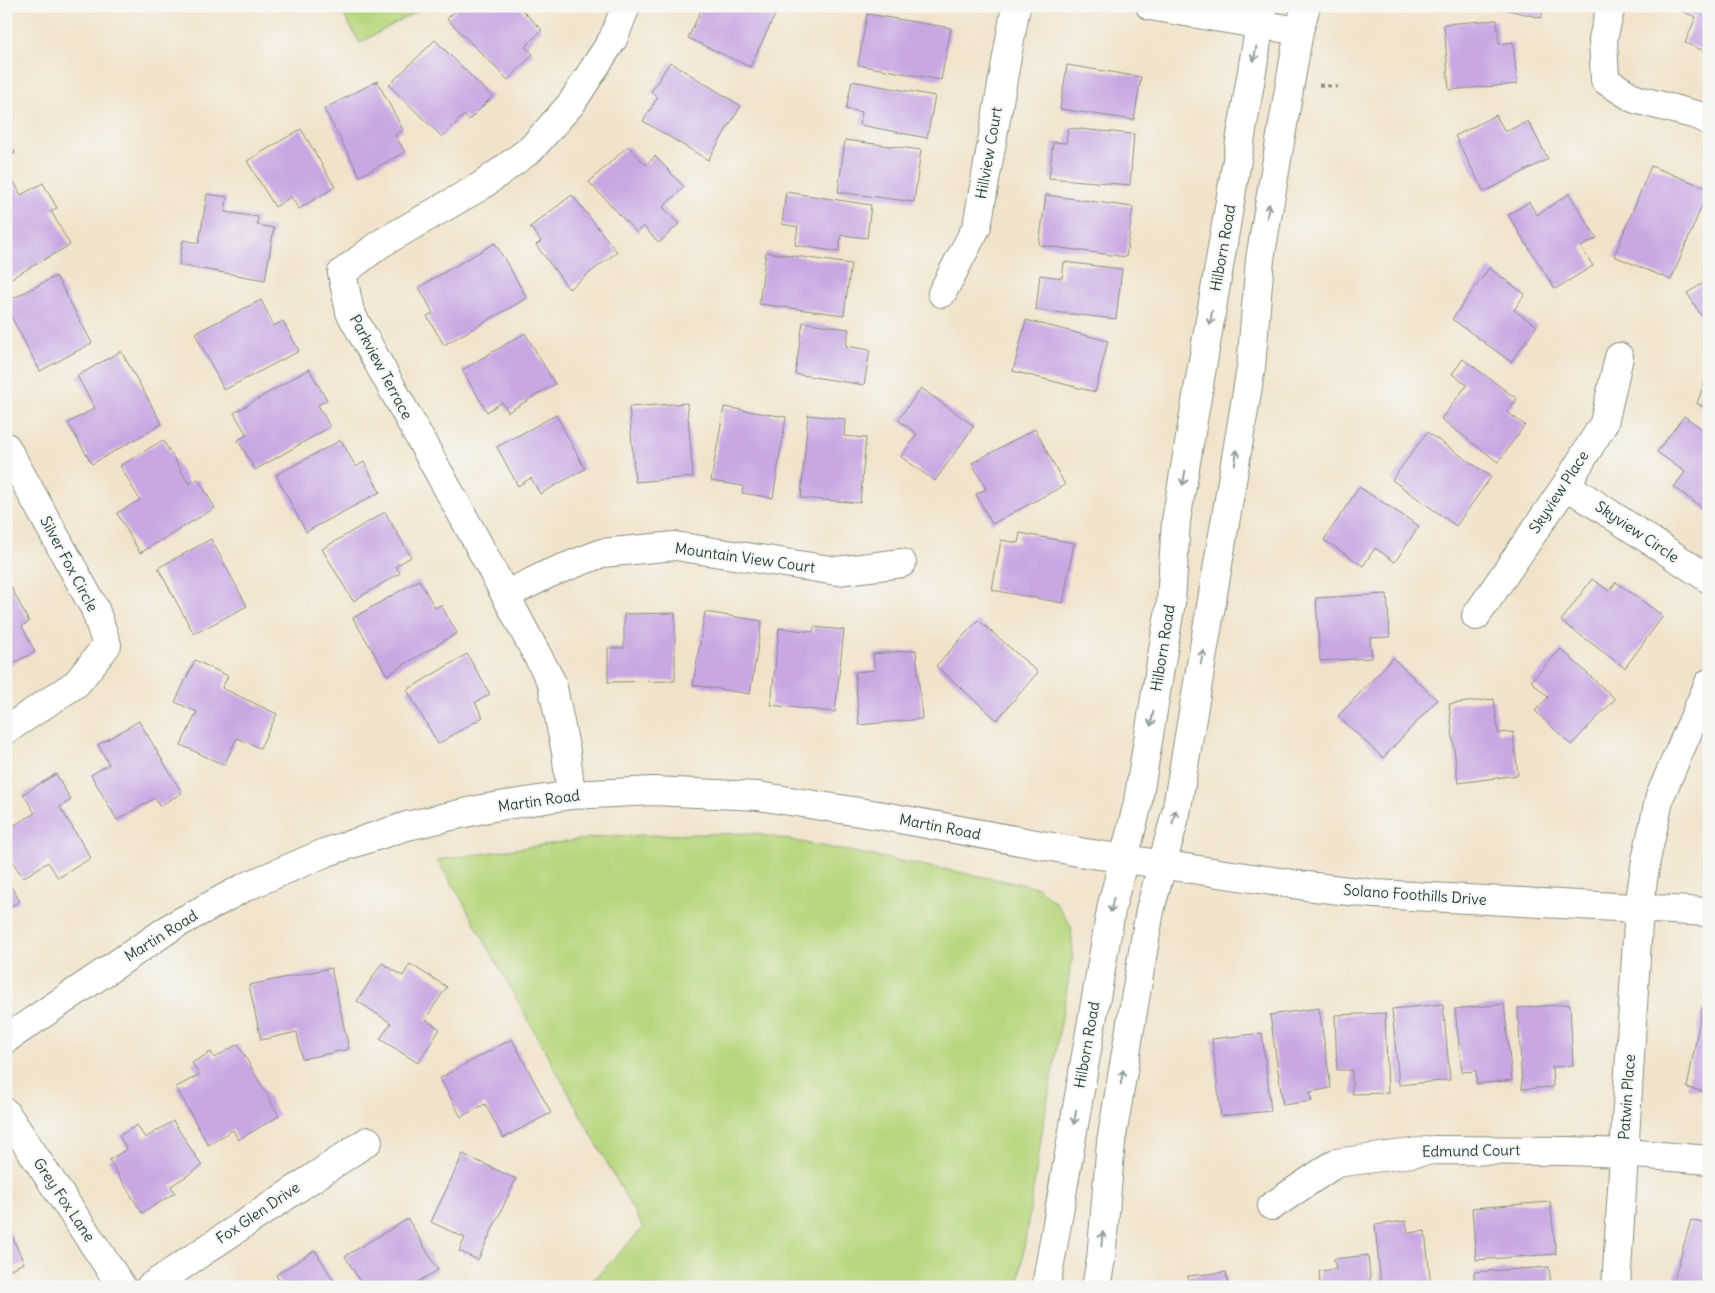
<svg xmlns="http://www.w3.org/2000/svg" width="1715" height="1293" font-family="Delius,sans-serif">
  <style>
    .green { fill: #b7d77e; stroke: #6b8a59 }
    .building { fill: #c8a7e3 }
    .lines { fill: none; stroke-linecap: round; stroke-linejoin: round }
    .street-casing { stroke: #889080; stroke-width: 30 }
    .secondary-casing { stroke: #889080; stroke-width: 30 }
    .path { stroke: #889080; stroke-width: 3; stroke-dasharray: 4 4; stroke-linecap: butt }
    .street { stroke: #fff; stroke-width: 28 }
    .secondary { stroke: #fff; stroke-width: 28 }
    .oneway { stroke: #8f9e9a }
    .labels { text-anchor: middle; stroke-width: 4.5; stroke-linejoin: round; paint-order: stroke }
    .street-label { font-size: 15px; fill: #1f3d34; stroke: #f6f6f2 }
  </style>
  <rect width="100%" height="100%" fill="#f6f6f2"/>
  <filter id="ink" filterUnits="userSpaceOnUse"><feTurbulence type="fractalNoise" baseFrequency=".02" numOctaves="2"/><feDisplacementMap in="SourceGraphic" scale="10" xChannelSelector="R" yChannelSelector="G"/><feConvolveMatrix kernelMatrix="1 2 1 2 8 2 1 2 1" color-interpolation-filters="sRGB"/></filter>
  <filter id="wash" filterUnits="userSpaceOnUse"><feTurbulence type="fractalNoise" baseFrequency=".0096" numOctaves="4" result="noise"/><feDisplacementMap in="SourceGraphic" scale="20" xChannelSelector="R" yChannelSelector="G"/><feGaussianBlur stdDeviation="1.12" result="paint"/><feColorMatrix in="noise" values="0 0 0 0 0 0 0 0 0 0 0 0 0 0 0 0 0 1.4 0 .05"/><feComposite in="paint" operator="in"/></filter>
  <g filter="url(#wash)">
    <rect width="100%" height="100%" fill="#f1e3cb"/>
    <path class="green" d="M339 6H423L421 9 360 43Z
      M753 833 1037 887 1056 903 1071 926 1073 954 1043 1126 1018 1287H587L643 1228 458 893 437 860 606 836Z"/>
    <g id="blocks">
      <path class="building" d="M460 6H518L542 30 525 47 533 54 508 80 447 19Z
        M703 6H757L775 15 750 67 688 38Z
        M1492 6H1544L1541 18Z
        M1677 6H1709V53L1685 43 1696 17 1676 9Z
        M867 14 951 28 941 80 858 65Z
        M1497 20 1499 44 1513 42 1517 84 1449 90 1444 24Z
        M435 40 492 97 469 120 464 115 442 137 389 85Z
        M670 62 741 106 708 160 643 121 658 97 651 92Z
        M1067 65 1141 77 1134 120 1060 109Z
        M377 81 403 130 395 135 405 152 360 176 324 109Z
        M852 81 935 96 927 138 860 125 862 112 846 109Z
        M1496 115 1505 132 1528 121 1548 159 1484 192 1455 136Z
        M1068 128 1134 134 1130 185 1049 178 1053 142 1066 143Z
        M301 129 335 187 299 209 291 197 275 207 247 161Z
        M6 139 15 153 6 158Z
        M845 140 921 150 914 202 838 192Z
        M628 146 646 165 655 156 684 187 663 207 679 224 659 243 643 226 637 233 589 182Z
        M1651 166 1709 189 1671 280 1614 256Z
        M13 180 21 195 43 183 57 208 51 211 70 245 6 281V184Z
        M786 192 871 205 867 238 841 235 839 252 795 245 798 227 782 224Z
        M207 194 227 197 225 212 258 217 257 225 274 228 265 280 179 265 183 240 199 243Z
        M1569 194 1597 238 1581 247 1593 266 1555 289 1508 215 1529 202 1537 215Z
        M572 195 617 252 569 289 536 245 541 241 530 227Z
        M1046 195 1133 207 1126 257 1039 245Z
        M495 243 527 298 444 345 427 316 433 313 419 287Z
        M766 252 851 264 844 315 759 304Z
        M1064 262 1122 269 1116 319 1036 310 1040 275 1062 278Z
        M1489 268 1525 294 1514 310 1537 326 1511 362 1452 319Z
        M56 276 92 343 40 371 6 307V302Z
        M1709 280V328L1687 293Z
        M261 300 274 326 283 321 299 351 224 390 195 333Z
        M1026 320 1108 341 1095 392 1013 371Z
        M803 322 849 329 846 346 870 350 864 385 795 374Z
        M525 333 555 384 508 412 502 402 487 412 462 370Z
        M121 351 162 424 92 464 68 423 95 408 77 376Z
        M1463 359 1517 399 1507 412 1525 425 1498 462 1441 419 1467 385 1452 374Z
        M1709 368V408L1697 404Z
        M309 369 327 400 318 405 330 427 255 470 238 440 247 435 234 413Z
        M921 388 974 426 935 481 901 457 917 434 898 420Z
        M687 403 693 477 635 482 629 407Z
        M724 407 786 417 773 498 742 493 743 486 711 481Z
        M556 415 585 469 540 494 531 478 518 486 497 447Z
        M808 415 845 419 844 436 866 438 860 503 801 498Z
        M1684 416 1709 434V513L1674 487 1685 472 1657 452Z
        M1035 429 1065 485 992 524 976 494 986 489 972 463Z
        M1427 432 1491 477 1456 526 1392 480Z
        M163 440 189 484 198 479 215 508 140 553 117 513 140 500 120 466Z
        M341 440 356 467 364 462 380 492 306 532 276 475Z
        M1359 487 1419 526 1395 562 1375 548 1363 566 1324 540Z
        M385 512 411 557 396 566 400 573 353 601 322 549Z
        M1020 533 1074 543 1063 603 992 590 1001 540 1018 543Z
        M211 539 247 606 194 634 158 568Z
        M1592 579 1609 591 1616 582 1663 616 1625 668 1561 621Z
        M419 580 435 608 441 605 457 633 387 675 353 618Z
        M9 583 29 622 22 626 35 652 6 667V584Z
        M1387 594 1390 637 1370 638 1372 658 1320 661 1316 598Z
        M705 612 762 621 750 694 693 685Z
        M675 613V681L608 682V648H624V614Z
        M978 620 1038 672 997 720 936 666Z
        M814 627 844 630 835 712 771 705 779 628 813 632Z
        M1561 649 1615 699 1571 745 1535 711 1548 697 1531 681Z
        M916 650 922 719 859 725 855 672 875 670 873 654Z
        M467 654 490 694 475 703 483 717 438 744 407 690Z
        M1393 658 1437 700 1383 758 1338 716Z
        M195 660 228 676 222 688 277 714 260 748 237 738 224 765 181 745 197 712 175 702Z
        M1494 699 1498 733 1513 732 1518 775 1458 783 1449 704Z
        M139 721 182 793 159 806 155 798 117 820 91 775 109 764 98 745Z
        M56 774 71 800 60 807 91 858 58 878 48 862 23 878 6 851V830L35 813 23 794Z
        M6 879 20 901 6 909Z
        M382 963 403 976 410 964 447 987 425 1019 440 1029 418 1063 380 1039 391 1023 357 1001Z
        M331 968 349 1049 302 1059 297 1032 261 1040 249 985Z
        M1443 1004 1450 1080 1399 1085 1392 1009Z
        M1504 1004 1512 1080 1477 1084 1476 1071 1462 1072 1455 1009Z
        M1570 1004 1573 1066 1552 1067 1553 1087 1522 1089 1518 1008Z
        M1319 1008 1331 1088 1310 1092 1312 1101 1283 1105 1270 1015Z
        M1702 1008 1709 1009V1092L1687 1088Z
        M1385 1013 1388 1093 1352 1094V1070H1337L1335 1015Z
        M1262 1033 1271 1111 1221 1116 1212 1039Z
        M512 1039 551 1113 503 1138 485 1104 461 1117 440 1078Z
        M238 1044 279 1116 238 1140 233 1130 208 1145 176 1087 199 1075 192 1063 211 1052 214 1058Z
        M173 1121 202 1166 171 1186 175 1193 142 1213 109 1160 127 1149 119 1136 137 1125 145 1138Z
        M463 1154 516 1179 478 1260 459 1251 465 1238 431 1222Z
        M1550 1202 1556 1254 1476 1260 1472 1208Z
        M408 1219 438 1270 409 1287H363L345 1256Z
        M1691 1220 1709 1225V1287H1672Z
        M1406 1221 1408 1233 1425 1231 1431 1287H1381L1375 1225Z
        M6 1223 24 1263 6 1271Z
        M315 1250 335 1283 328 1287H283L276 1275Z
        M1368 1255 1371 1287H1320L1319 1271 1336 1269 1334 1259Z
        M1549 1267 1551 1287H1475L1474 1272Z
        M1226 1272 1228 1287H1189L1188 1276Z"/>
    </g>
  </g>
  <g filter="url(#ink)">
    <use href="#blocks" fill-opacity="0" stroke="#889080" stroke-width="1"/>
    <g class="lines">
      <defs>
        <path id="street" d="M1150 6 1299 31
          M1611 6 1603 39 1605 80 1635 99 1700 116 1709 121
          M942 293 977 226 1016 6
          M6 447 95 609 107 645 77 683 6 730
          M1566 485 1709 579
          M506 595 548 574 602 553 675 546 837 571 902 563
          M1476 616 1566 485 1604 423 1619 357
          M571 795 566 752 552 683 475 538 350 312 342 273 380 244 481 186 531 149 571 104 613 39 626 6
          M6 1039 173 926 245 887 327 852 407 826 487 808 571 795 654 791 758 796 878 815 1079 852 1306 886 1375 894 1709 912
          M6 1113 122 1287
          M1272 1206 1336 1163 1434 1150 1568 1151 1624 1153 1709 1160
          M150 1287 368 1141
          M1616 1287 1639 907 1646 860 1660 796 1709 683"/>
        <path id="secondary" d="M1046 1287 1112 905 1137 807 1171 602 1176 521 1263 6
          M1096 1287 1101 1259 1111 1142 1150 910 1176 813 1228 505 1251 368 1260 259 1299 31 1306 6"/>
      </defs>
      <use href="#street" class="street-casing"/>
      <use href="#secondary" class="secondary-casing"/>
      <path class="path" d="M1319 85 1338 87"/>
      <use href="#street" class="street"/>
      <use href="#secondary" class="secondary"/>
    </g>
    <defs><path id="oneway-shaft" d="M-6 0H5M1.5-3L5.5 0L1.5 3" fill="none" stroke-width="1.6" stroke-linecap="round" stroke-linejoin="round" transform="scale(1.25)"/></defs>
    <g class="oneway">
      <use href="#oneway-shaft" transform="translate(1255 54) rotate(100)"/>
      <use href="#oneway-shaft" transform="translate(1268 211) rotate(-80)"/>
      <use href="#oneway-shaft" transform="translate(1211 318) rotate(100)"/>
      <use href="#oneway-shaft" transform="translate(1236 457) rotate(-81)"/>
      <use href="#oneway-shaft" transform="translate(1184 478) rotate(100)"/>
      <use href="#oneway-shaft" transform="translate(1202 657) rotate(-80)"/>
      <use href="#oneway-shaft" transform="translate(1152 719) rotate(100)"/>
      <use href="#oneway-shaft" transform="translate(1174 817) rotate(-77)"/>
      <use href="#oneway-shaft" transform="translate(1112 905) rotate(102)"/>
      <use href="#oneway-shaft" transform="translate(1122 1077) rotate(-80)"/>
      <use href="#oneway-shaft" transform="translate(1075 1117) rotate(100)"/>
      <use href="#oneway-shaft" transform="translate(1102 1239) rotate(-85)"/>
    </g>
  </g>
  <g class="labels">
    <g class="street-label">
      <text transform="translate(989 153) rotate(-80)" y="5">Hillview Court</text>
      <text transform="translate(1223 248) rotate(-80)" y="5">Hilborn Road</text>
      <text transform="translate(381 367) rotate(62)" y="5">Parkview Terrace</text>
      <text transform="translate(1559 492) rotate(-57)" y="5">Skyview Place</text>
      <text transform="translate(1637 532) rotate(34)" y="5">Skyview Circle</text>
      <text transform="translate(745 558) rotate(8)" y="5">Mountain View Court</text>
      <text transform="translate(69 564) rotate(62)" y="5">Silver Fox Circle</text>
      <text transform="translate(1163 648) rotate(-81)" y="5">Hilborn Road</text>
      <text transform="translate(539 801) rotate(-8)" y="5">Martin Road</text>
      <text transform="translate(940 827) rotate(11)" y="5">Martin Road</text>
      <text transform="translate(1415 895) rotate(4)" y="5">Solano Foothills Drive</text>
      <text transform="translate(161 936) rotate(-32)" y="5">Martin Road</text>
      <text transform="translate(1087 1045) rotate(-80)" y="5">Hilborn Road</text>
      <text transform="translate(1627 1097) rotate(-86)" y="5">Patwin Place</text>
      <text transform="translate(1471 1151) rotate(-1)" y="5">Edmund Court</text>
      <text transform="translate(64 1200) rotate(56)" y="5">Grey Fox Lane</text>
      <text transform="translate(258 1213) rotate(-34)" y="5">Fox Glen Drive</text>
    </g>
  </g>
  <rect width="1715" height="1293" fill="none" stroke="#f6f6f2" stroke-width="25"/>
</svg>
